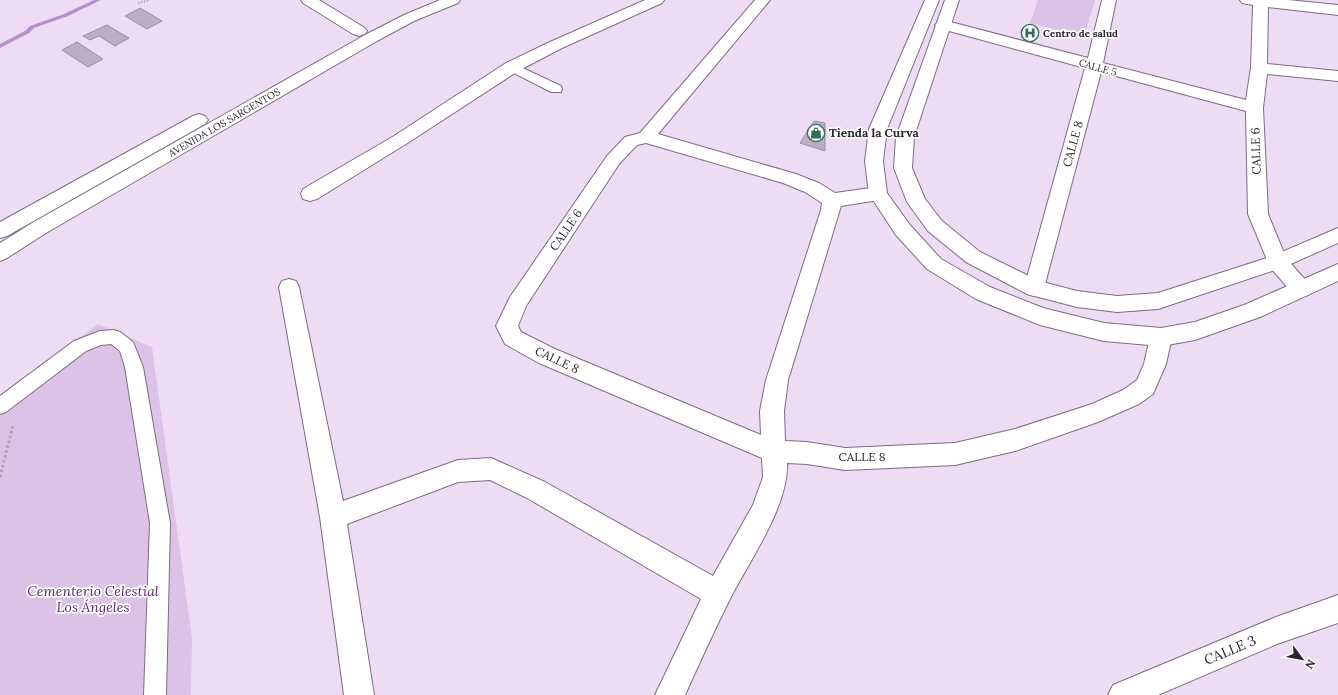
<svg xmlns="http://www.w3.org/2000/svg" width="1338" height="695" font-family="Lora,serif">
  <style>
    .green { fill: #ddc2e7 }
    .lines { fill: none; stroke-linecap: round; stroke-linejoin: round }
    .stream { fill: #b98fc9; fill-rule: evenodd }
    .building { fill: #bdacc4; stroke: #9e8ea5 }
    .lane-casing { stroke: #7c6c82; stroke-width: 2 }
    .street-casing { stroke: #7c6c82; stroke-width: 2 }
    .secondary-casing { stroke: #7c6c82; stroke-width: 2 }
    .path-far1 { stroke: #afa1b5; stroke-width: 2; stroke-dasharray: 1.5 1.5; stroke-linecap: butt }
    .path { stroke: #afa1b5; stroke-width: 3; stroke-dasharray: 2.5 2.5; stroke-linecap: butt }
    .lane { fill: #fff; fill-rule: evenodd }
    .street { fill: #fff; fill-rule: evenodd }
    .secondary { fill: #fff; fill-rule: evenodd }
    .labels { text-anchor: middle; stroke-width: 3.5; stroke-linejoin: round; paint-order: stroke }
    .far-poi-label { font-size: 10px; font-weight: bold; fill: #2b252e; stroke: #fff; text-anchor: start }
    .far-street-label { font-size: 10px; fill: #2b252e; stroke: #fff }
    .poi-label { font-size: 12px; font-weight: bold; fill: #2b252e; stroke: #fff; text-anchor: start }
    .street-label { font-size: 12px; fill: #2b252e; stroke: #fff }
    .near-park-label { font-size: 14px; font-style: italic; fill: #5d296f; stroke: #fff }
    .near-street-label { font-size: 14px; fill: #2b252e; stroke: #fff }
  </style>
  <rect width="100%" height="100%" fill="#eedcf5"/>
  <path class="green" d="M1038 0H1095L1084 37 1030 23Z
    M98 324 152 347 192 638 191 695H0V398Z"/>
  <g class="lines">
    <path class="stream" d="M94 0H101L68 16 34 28 29 33 0 48V44L25 31 30 26 64 14Z"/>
  </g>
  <path class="building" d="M140 8 162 21 147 29 125 16Z
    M107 25 129 38 115 46 99 36 90 40 83 36Z
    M77 42 103 59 88 67 62 50Z
    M814 121 825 123V151L800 143Z"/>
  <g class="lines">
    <defs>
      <path id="lane" d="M512 63 561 86 562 89 561 92H551L508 70 506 67 508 64Z
        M114 330 120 332 133 342 143 367 170 523 166 695H144L150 523 125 367 120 351 111 344 101 345 86 351 6 412 0 414V396L74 341 100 331Z"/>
      <path id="street" d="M301 0H319L365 28 367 31 365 34 359 36 353 34 303 3Z
        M645 0H664L662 3 562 48 518 71 406 144 317 199 310 201 303 199 301 194 303 189 394 136 506 63 550 42Z
        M755 0H770L658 134 796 174 819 183 835 193 878 187 885 189 887 194 885 199 841 206 788 380 784 411 785 441 807 442 845 448 955 443 1015 429 1092 404 1123 390 1137 380 1144 364 1150 337 1153 331 1161 328 1169 331 1172 337 1166 364 1153 394 1139 404 1098 422 1015 451 955 465 845 470 807 464 787 463C789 507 747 564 728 603 713 633 699 664 685 695H655L701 599 527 498 490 480 458 482 347 524 374 695H344L320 517 279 287 282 281 289 279 296 281 299 287 343 501 458 460 491 458 545 482 713 576 753 505 763 477 762 458 539 363 505 344 496 326 510 297 607 156 625 137 640 133ZM646 143 783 183 805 192 822 203 821 210 766 380 760 411 761 435 555 349 521 332 518 326 526 306 619 164 637 145Z
        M1102 0H1116L1103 63 1246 100 1251 68 1253 5 1242 3 1240 0H1288L1338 5V15L1268 7 1267 64 1338 71V81L1267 74 1263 108 1268 214 1286 258 1308 283 1311 289 1308 295 1301 297 1294 295 1270 267 1248 214 1246 111 1101 72 1044 288 1041 294 1034 296 1027 294 1024 288 1085 68 938 28 935 25 938 22 943 20 1088 58Z
        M1338 595V623L1277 644 1158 695H1108L1113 685 1276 617Z"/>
      <path id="secondary" d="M440 0H460L458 3 414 21 377 41 46 233 7 258 0 261V243L32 223 365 35 404 15Z
        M925 0H939L887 129 883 161 887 193 910 225 941 259 990 287 1043 308 1104 323 1161 328 1195 322 1244 305 1338 264V281L1260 317 1195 340 1161 346 1104 341 1040 325 976 299 927 269 896 235 869 194 865 161 869 129Z
        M945 0H959L914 137 912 168 925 199 942 221 980 252 1039 281 1077 291 1117 296 1158 293 1270 257 1338 228V243L1284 267 1158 309 1117 312 1077 307 1027 294 966 262 928 231 907 202 894 168 896 137Z
        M199 114 205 116 208 120 205 124 7 236 0 238V222L193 116Z"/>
    </defs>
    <use href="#lane" class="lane-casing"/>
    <use href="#street" class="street-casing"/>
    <use href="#secondary" class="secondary-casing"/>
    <path class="path-far1" d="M138 3 150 0"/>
    <path class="path" d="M0 477 13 425"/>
    <use href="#lane" class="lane"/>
    <use href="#street" class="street"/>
    <use href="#secondary" class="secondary"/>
  </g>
  <defs>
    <symbol id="hospital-ring" viewBox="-11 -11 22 22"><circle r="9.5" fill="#fff" stroke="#326d57" stroke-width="1.5"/><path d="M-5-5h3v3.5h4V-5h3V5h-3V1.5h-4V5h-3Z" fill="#326d57"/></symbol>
    <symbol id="shop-ring" viewBox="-11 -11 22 22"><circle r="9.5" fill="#fff" stroke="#326d57" stroke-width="1.5"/><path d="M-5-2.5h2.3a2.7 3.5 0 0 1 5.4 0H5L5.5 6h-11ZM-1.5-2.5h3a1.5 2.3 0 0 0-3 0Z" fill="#326d57"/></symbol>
  </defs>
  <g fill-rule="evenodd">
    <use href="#hospital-ring" x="1020" y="23" width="20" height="20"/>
    <use href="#shop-ring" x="806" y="123" width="20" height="20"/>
  </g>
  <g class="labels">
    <g class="far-poi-label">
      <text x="1043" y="37">Centro de salud</text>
    </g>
    <g class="far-street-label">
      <text transform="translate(1098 67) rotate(15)" y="4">CALLE 5</text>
      <text transform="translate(224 122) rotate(-30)" y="4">AVENIDA LOS SARGENTOS</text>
    </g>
    <g class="poi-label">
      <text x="829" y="137">Tienda la Curva</text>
    </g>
    <g class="street-label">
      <text transform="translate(1073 144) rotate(-75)" y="4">CALLE 8</text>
      <text transform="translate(1256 151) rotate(-92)" y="4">CALLE 6</text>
      <text transform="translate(566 230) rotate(-56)" y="4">CALLE 6</text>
      <text transform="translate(557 360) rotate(25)" y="4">CALLE 8</text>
      <text x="862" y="461">CALLE 8</text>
    </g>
    <g class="near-park-label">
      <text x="93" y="596">Cementerio Celestial<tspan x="93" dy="16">Los Ángeles</tspan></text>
    </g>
    <g class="near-street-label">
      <text transform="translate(1230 650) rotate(-23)" y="5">CALLE 3</text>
    </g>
  </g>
  <g transform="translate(1302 659) rotate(122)" stroke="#ffffff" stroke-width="3" paint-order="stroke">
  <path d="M0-3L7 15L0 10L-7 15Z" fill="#2b252e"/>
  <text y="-6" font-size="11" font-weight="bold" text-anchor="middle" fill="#2b252e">N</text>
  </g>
</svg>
